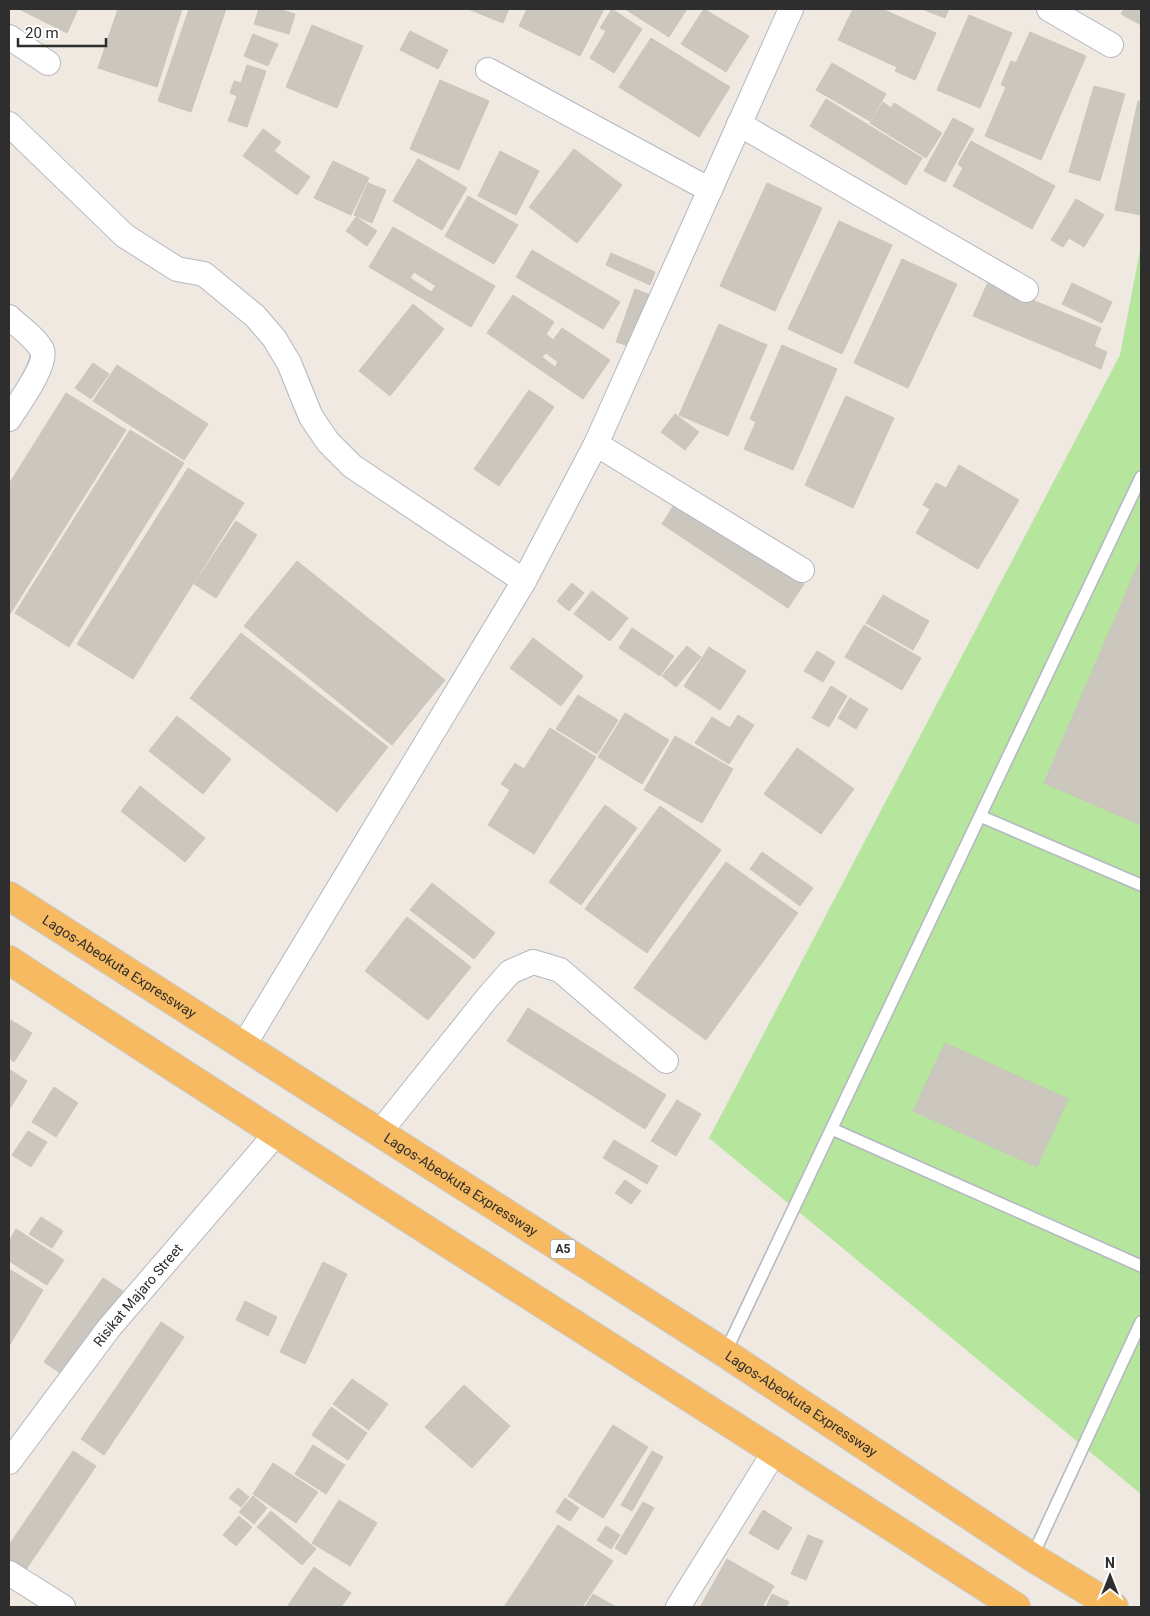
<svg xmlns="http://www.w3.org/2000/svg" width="1150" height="1616" font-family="Roboto,sans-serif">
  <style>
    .green { fill: #b6e59e }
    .building { fill: #cbc7bf; stroke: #cbc5ba; fill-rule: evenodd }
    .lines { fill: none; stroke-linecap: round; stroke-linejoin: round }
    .service-casing { stroke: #b4b7c1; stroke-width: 14 }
    .minor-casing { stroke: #b4b7c1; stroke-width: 26 }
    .trunk-casing { stroke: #c9c9c9; stroke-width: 30 }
    .service { stroke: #fff; stroke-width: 11 }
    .minor { stroke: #fff; stroke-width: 24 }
    .trunk { stroke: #f8ba60; stroke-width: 28 }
    .labels { text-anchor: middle; stroke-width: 4; stroke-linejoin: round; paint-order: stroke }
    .shield { fill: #fff; stroke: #6d6d6d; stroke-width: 1 }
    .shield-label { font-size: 12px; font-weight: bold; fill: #2e2e2e }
    .street-label { font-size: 14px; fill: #2e2e2e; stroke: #fff }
  </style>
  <rect width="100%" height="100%" fill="#efe9e1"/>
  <path class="green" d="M1141 245V1494L709 1138 1120 355Z"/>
  <path class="building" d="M19 9H78L67 33Z
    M118 9H182L157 87 98 68Z
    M189 9H226L191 112 158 101Z
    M259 9H278L295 14 289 34 254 24Z
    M468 9H509L503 23Z
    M527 9H604L580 56 519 26Z
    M612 9 642 29 614 73 590 58 606 31 600 28Z
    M625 9H687L669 37Z
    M704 9 749 36 726 72 681 44Z
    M853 9H882L936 33 915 80 895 71 897 67 838 40Z
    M922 9H949L945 18Z
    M1124 9H1141V25L1121 14Z
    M969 15 1012 33 980 108 937 90Z
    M312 25 363 46 337 108 286 87Z
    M410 31 448 50 438 69 400 50Z
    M1030 32 1086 56 1041 160 985 136 1006 87 1001 85 1011 61 1016 63Z
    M253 34 278 44 268 66 244 56Z
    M651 38 730 87 699 137 619 87Z
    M832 63 886 94 870 121 816 90Z
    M247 65 266 71 247 127 228 121 237 96 230 93 234 81 241 83Z
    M440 80 489 101 459 170 410 149Z
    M1094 86 1125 94 1100 181 1069 172Z
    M826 99 922 158 906 185 810 126Z
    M1138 101H1141V215L1115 210Z
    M883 102 891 108 894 103 942 133 926 158 870 123Z
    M953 118 974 129 945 182 924 171Z
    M263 129 281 142 274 151 310 177 297 195 243 156Z
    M971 141 1055 186 1032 229 953 186 963 168 958 164Z
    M574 149 622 185 577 243 529 207Z
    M500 151 539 171 516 215 478 196Z
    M418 159 467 188 442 230 393 201Z
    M333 161 369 178 351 215 314 198Z
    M368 183 386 190 372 223 354 215Z
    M767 183 822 208 775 311 720 286Z
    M468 196 518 225 494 264 445 236Z
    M1076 199 1104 215 1084 247 1069 238 1063 247 1051 240Z
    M356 217 377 231 367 246 346 231Z
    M839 221 892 245 842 354 788 329Z
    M393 227 495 286 471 327 369 267ZM414 272 436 286 431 292 410 278Z
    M532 250 620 302 603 329 516 277Z
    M611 253 655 272 650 285 606 265Z
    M902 259 957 284 908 388 854 363Z
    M988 282 1101 328 1094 346 1107 352 1101 369 973 316Z
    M1072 283 1112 302 1102 323 1062 304Z
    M635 289 656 297 638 343 629 340 626 345 616 342Z
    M513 295 554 322 546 334 553 340 562 328 610 360 583 399 487 333ZM546 353 558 362 555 367 542 357Z
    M413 304 444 329 390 396 359 371Z
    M719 324 767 345 728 436 679 415Z
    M782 345 837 369 793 470 744 449 756 422 750 419Z
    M93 363 109 374 91 399 75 388Z
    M117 365 208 424 184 460 93 401Z
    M529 390 554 407 499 486 474 469Z
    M66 393 126 430 10 614 9 484Z
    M846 396 894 418 853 508 805 485Z
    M675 414 699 432 685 450 661 432Z
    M130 430 184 463 69 647 15 613Z
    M959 465 1019 500 978 569 916 533 930 509 923 505 936 483 946 488Z
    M188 468 244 503 133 679 77 644Z
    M677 500 804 584 788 608 662 524Z
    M236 521 257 535 216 598 194 584Z
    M1141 558V825L1044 783Z
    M297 561 445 680 392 745 244 626Z
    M572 583 584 593 569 611 557 601Z
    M592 591 628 618 610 641 574 614Z
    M883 595 929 621 913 650 866 623Z
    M864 625 921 658 902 690 845 657Z
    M632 628 674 656 660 676 619 648Z
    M241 633 388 747 337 812 190 698Z
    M533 638 583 676 561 706 510 668Z
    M687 646 701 657 676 687 662 676Z
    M709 647 746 671 720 710 684 686Z
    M817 651 835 662 823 682 804 671Z
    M831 686 847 696 829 727 812 718Z
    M578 695 618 720 597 754 556 729Z
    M850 698 868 709 856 729 838 718Z
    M625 713 669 740 642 784 598 757Z
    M738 715 754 725 729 764 695 743 712 717 730 728Z
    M177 716 231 759 203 794 149 751Z
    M550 728 596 757 534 854 488 825 510 790 501 784 515 763 524 769Z
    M675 736 733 769 702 823 644 790Z
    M797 748 854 789 821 834 764 794Z
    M140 786 205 838 185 862 121 811Z
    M605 805 637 828 581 905 549 882Z
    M660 806 721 850 647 953 585 909Z
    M762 852 813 888 800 906 750 869Z
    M726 862 798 913 706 1040 634 988Z
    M432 883 495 933 474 959 410 910Z
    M407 917 471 967 428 1020 365 971Z
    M528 1008 666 1095 645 1129 507 1041Z
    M9 1019 32 1033 14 1062 9 1058Z
    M945 1043 1068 1099 1037 1167 913 1111Z
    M9 1069 27 1081 9 1110Z
    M54 1087 78 1103 56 1137 32 1122Z
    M677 1100 701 1114 676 1156 651 1141Z
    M28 1131 47 1142 31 1167 12 1155Z
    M614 1140 658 1166 647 1184 603 1158Z
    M625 1180 641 1191 631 1204 615 1193Z
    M41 1217 63 1231 52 1248 29 1234Z
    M16 1229 64 1260 47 1285 9 1261V1241Z
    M323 1262 347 1274 305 1364 280 1352Z
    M9 1269 43 1290 9 1346Z
    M103 1278 123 1291 63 1375 44 1362Z
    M245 1301 277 1317 268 1336 236 1320Z
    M161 1322 184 1337 104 1455 81 1439Z
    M352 1379 388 1404 369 1430 333 1404Z
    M464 1385 510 1426 472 1468 425 1427Z
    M331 1407 367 1433 348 1460 312 1435Z
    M613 1425 648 1447 603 1518 568 1496Z
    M313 1445 345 1465 326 1494 295 1474Z
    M73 1451 96 1466 25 1571 9 1560V1545Z
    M652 1451 663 1457 632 1511 621 1505Z
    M273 1463 318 1492 296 1523 253 1494Z
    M238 1488 249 1497 241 1507 229 1498Z
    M253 1496 267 1508 254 1524 239 1512Z
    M565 1498 579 1508 570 1521 556 1512Z
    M339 1500 377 1523 350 1566 312 1543Z
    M643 1502 654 1508 626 1555 615 1548Z
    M763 1510 792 1528 778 1550 749 1533Z
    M271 1511 316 1549 302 1565 257 1527Z
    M239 1516 252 1527 236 1546 223 1535Z
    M558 1525 613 1561 582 1607H504Z
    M606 1526 620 1535 611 1549 597 1540Z
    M808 1535 823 1541 806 1580 791 1574Z
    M727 1559 774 1586 762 1607H700Z
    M314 1567 351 1593 341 1607H287Z
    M593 1594 616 1607H585Z
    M772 1594 789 1602 786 1607H766Z"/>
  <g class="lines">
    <defs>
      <path id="service" d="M980 816 1141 885
        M832 1129 1141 1266
        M725 1353 1141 477
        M1032 1557 1141 1322"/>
      <g id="minor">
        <path d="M1049 9 1111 45"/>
        <path d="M9 37 48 63"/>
        <path d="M488 70 710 190"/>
        <path d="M9 124 125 236 177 269 204 274 255 316 274 338 289 363 311 417 328 442 352 466 524 581"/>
        <path d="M739 124 1026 290"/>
        <path d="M9 317C19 327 35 337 42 350 48 364 17 406 9 419"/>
        <path d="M596 444 802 570"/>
        <path d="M244 1045 524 581 596 444 791 9"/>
        <path d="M380 1132 488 997 510 972 533 962 560 970 666 1061"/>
        <path id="s1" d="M9 1462 109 1328 275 1135"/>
        <path d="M9 1573 63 1607"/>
        <path d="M678 1607 775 1451"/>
      </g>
      <g id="trunk">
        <path id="s2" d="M9 896 725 1353 1032 1557 1114 1607"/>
        <path d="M9 960C342 1179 681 1390 1016 1607"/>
      </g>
    </defs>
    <use href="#service" class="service-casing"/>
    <use href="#minor" class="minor-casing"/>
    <use href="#trunk" class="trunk-casing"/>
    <use href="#service" class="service"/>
    <use href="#minor" class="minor"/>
    <use href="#trunk" class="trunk"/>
  </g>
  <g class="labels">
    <rect class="shield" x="550.5" y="1239.5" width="25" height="19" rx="4"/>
    <g class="shield-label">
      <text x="563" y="1253">A5</text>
    </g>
    <g class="street-label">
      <text dy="5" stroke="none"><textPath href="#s2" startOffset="131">Lagos-Abeokuta Expressway</textPath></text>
      <text dy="5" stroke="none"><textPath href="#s2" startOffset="536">Lagos-Abeokuta Expressway</textPath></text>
      <text dy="5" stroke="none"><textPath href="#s1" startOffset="211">Risikat Majaro Street</textPath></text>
      <text dy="5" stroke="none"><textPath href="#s2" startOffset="941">Lagos-Abeokuta Expressway</textPath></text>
    </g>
  </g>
  <rect width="1150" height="1616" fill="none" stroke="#2e2e2e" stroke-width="20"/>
  <g transform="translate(1110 1576)" stroke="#ffffff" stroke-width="4" paint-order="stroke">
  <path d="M0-4L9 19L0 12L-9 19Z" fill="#2e2e2e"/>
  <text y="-8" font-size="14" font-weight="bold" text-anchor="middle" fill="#2e2e2e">N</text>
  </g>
  <path d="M18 38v8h88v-8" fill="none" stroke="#2e2e2e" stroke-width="2.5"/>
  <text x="25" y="38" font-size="15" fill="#2e2e2e" stroke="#ffffff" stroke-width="4" paint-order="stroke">20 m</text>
</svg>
